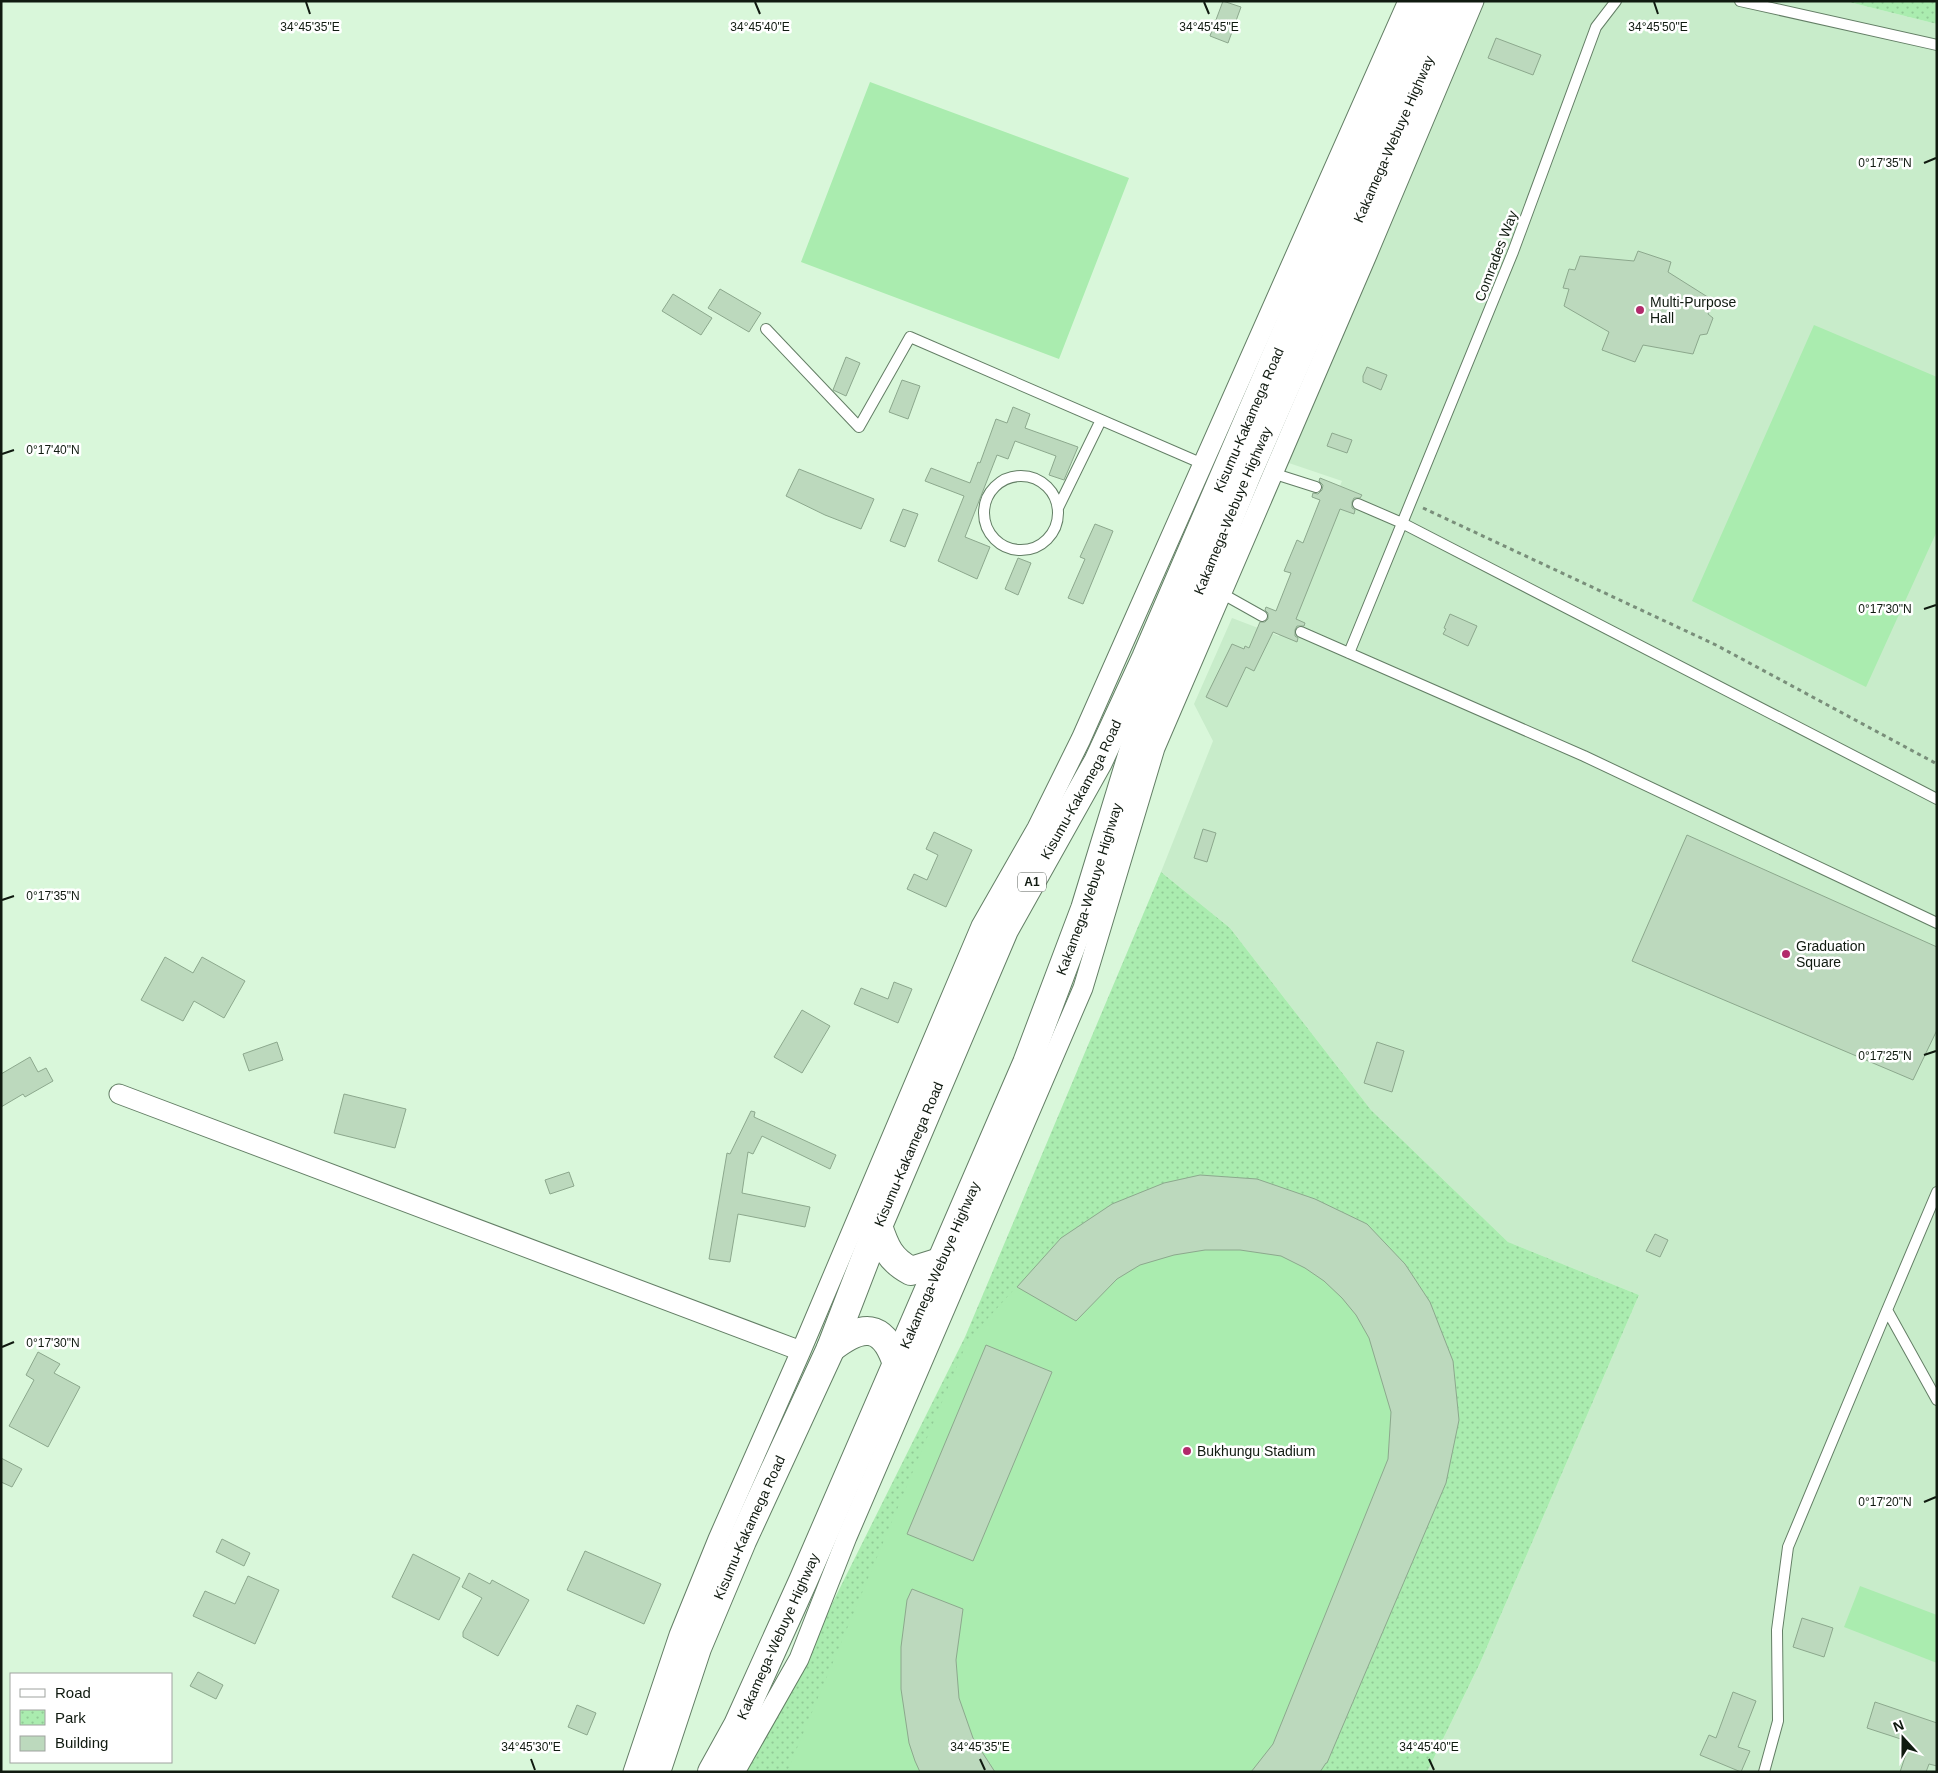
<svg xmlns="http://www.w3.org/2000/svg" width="1938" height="1773" font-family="Arial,sans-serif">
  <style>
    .built { fill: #c8ecca }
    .park { fill: url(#park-dots) }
    .pitch { fill: #aaecaf }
    .building { fill: #bcd9bd; stroke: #8ca88d }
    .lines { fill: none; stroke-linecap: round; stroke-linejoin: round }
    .lane-casing { stroke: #637e65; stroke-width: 12 }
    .street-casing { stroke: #637e65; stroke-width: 21 }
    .highway-casing { stroke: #637e65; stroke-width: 30 }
    .path { stroke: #798e7a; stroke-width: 3; stroke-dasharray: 4 4; stroke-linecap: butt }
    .lane { stroke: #fff; stroke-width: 10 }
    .street { stroke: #fff; stroke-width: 19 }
    .highway { stroke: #fff; stroke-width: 28 }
    .ticks { fill: none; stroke: #101a10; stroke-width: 2 }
    .poi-dot { fill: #b22a6b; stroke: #fff; stroke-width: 2 }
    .labels { text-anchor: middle; stroke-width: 5; stroke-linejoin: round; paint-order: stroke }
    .shield { fill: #fff; stroke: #585f58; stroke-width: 1 }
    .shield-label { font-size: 12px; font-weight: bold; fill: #101a10 }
    .street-label { font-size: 14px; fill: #101a10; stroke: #fff }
    .poi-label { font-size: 14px; fill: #101a10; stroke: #fff; text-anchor: start }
    .ticks-label { font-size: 12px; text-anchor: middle; fill: #101a10; stroke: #fff; stroke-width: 5; stroke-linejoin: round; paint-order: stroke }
  </style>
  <defs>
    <pattern id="park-dots" width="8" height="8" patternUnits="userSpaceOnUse" patternTransform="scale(1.25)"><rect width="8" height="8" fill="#aaecaf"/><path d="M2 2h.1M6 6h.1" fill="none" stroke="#91ca96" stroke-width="1.8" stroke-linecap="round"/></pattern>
  </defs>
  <rect width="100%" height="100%" fill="#d9f7da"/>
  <path class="built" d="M1467 1H1845L1937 24V1772H1427L1480 1663 1639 1295 1508 1242 1371 1110 1230 928 1161 872 1213 741 1194 704 1232 618 1279 636 1342 481 1280 460Z"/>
  <path class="park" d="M1845 1H1937V24Z
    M1161 872 1230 928 1371 1110 1508 1242 1639 1295 1480 1663 1427 1772H743L804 1660 965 1337Z"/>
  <path class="pitch" d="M870 82 1129 178 1059 359 801 262Z
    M1814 325 1937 377V531L1866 687 1692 601Z
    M1257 1179 1315 1199 1367 1224 1405 1264 1430 1302 1453 1361 1459 1420 1446 1483 1327 1763 1322 1772H787L968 1340 1061 1238 1112 1204Z
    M1860 1586 1937 1615V1663L1844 1627Z"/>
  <path class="building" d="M1223 1 1241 7 1228 43 1210 36Z
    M1496 38 1541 55 1533 75 1488 58Z
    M1638 251 1671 262 1668 272 1714 301 1708 314 1713 318 1707 334 1700 335 1693 354 1643 345 1635 362 1602 350 1609 332 1564 306 1569 289 1563 288 1569 269 1575 270 1580 256 1634 261Z
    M720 289 761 313 749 332 708 308Z
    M673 294 712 318 701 335 662 311Z
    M846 357 860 363 846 396 833 390Z
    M1367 367 1387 375 1381 390 1363 382V376Z
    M902 380 920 386 908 419 889 412Z
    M1013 407 1030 414 1025 428 1078 447 1064 480 1049 475 1056 456 1015 441 1008 459 997 455 965 537 990 547 977 579 938 561 964 496 925 481 931 468 970 483 978 462 980 463 996 419 1007 423Z
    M1332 433 1352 440 1347 453 1327 446Z
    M799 469 874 499 861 529 825 515 786 496Z
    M1320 478 1362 495 1360 498H1354L1352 502V508L1355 510 1354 514 1340 509 1296 619 1305 623 1304 626H1297L1295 630V636L1298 638 1297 642 1273 632 1254 671 1246 667 1227 707 1206 697 1232 644 1244 649 1245 646 1249 648 1260 622H1265L1268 619V613L1265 610 1266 607 1276 611 1291 573 1284 571 1297 540 1303 543 1320 500 1312 497 1313 493 1318 494 1322 490 1323 485 1319 481Z
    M903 509 918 514 905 547 890 541Z
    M1095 524 1113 531 1083 604 1068 598 1085 559 1080 557Z
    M1018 558 1031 563 1018 595 1005 589Z
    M1450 614 1477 626 1468 646 1443 634 1446 629 1444 628Z
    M1203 829 1216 833 1207 862 1194 858Z
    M934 832 972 850 946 907 907 889 914 874 927 880 938 855 926 849Z
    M1687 835 1937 947V1030L1913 1080 1632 961Z
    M165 957 193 973 202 957 245 981 224 1018 194 1001 183 1021 141 1000Z
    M894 982 912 989 898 1023 854 1004 861 988 888 999Z
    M802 1010 830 1026 802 1073 774 1057Z
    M277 1042 283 1060 249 1071 243 1054Z
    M1377 1042 1404 1051 1392 1092 1364 1083Z
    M30 1057 38 1072 46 1068 53 1081 25 1097 23 1094 1 1107V1074Z
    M344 1094 406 1109 395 1148 334 1133Z
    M751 1111 755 1112 754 1117 836 1155 830 1169 762 1136 753 1154 748 1152 742 1193 810 1207 805 1227 738 1214 730 1262 709 1259 727 1153 730 1154Z
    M569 1172 574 1186 550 1194 545 1180Z
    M1200 1175 1257 1179 1315 1199 1367 1224 1405 1264 1430 1302 1453 1361 1459 1420 1446 1483 1327 1763H1326L1320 1772H1251L1273 1744 1388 1459 1391 1412 1369 1338 1356 1315 1342 1298 1324 1281 1305 1268 1281 1256 1240 1250H1205L1174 1255 1140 1265 1117 1279 1076 1321 1017 1287 1061 1238 1112 1204 1164 1183Z
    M1655 1234 1668 1240 1660 1257 1646 1251Z
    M986 1345 1052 1372 973 1561 907 1534Z
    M38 1352 60 1364 54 1373 80 1387 48 1447 9 1426 34 1380 26 1375Z
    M1 1458 22 1469 12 1487 1 1482Z
    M222 1539 250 1553 244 1566 216 1552Z
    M585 1551 661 1584 644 1624 567 1590Z
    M413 1554 460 1578 439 1620 392 1597Z
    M469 1573 490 1584 492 1580 529 1600 498 1656 463 1637V1632L482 1598 462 1587Z
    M248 1576 279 1590 255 1644 193 1616 205 1591 235 1604Z
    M912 1589 963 1609 956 1660 959 1698 973 1738 995 1772H920L915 1761 909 1743 901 1689V1647L907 1600Z
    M1802 1618 1833 1628 1824 1657 1793 1647Z
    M198 1672 223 1685 216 1699 190 1686Z
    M1733 1692 1756 1701 1738 1747 1750 1751 1741 1772 1700 1755 1709 1735 1716 1738Z
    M1875 1702 1937 1723V1766L1929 1764 1926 1772H1900L1910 1742 1867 1728Z
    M577 1705 596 1713 587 1735 568 1727Z"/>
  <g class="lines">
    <defs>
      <path id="lane" d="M1740 1 1937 45
        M766 329 859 427 910 337 1203 464
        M1272 473 1316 487
        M984 513a37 37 0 1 1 74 0a37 37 0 1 1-74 0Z
        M1358 504 1402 523 1937 799
        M1058 508 1101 420
        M1221 593 1262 616
        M1301 632 1584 756 1937 923
        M1349 653 1513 252 1596 27 1616 1
        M1937 1192 1887 1310 1937 1400
        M1764 1772 1778 1721 1777 1630 1788 1547 1887 1310"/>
      <path id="street" d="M119 1094 801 1351
        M633 1772 679 1635 718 1539 801 1351 981 926 1037 828 1081 739 1408 1
        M735 1772 799 1659 847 1537 1083 988 1155 748 1367 255 1474 1"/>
      <g id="highway">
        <path d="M878 1226C885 1247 890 1260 911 1271L943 1261"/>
        <path d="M831 1348C862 1324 883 1322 897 1364"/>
        <path id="s1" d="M656 1772 697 1648 742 1541 831 1348 878 1226 1004 930 1098 762 1146 658 1429 1"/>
        <path id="s2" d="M712 1772 738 1725 803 1581 1027 1063 1085 909 1134 749 1247 474 1454 1"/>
      </g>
    </defs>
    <use href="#lane" class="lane-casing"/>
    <use href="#street" class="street-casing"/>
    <use href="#highway" class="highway-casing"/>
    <path class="path" d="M1423 508 1716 645 1937 764"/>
    <use href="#lane" class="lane"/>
    <use href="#street" class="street"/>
    <use href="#highway" class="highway"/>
  </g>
  <path class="ticks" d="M306 2 310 14M755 2 760 14M1204 2 1209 14M1654 2 1658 14M1924 163 1936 158M2 454 14 450M1924 609 1936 605M2 900 14 896M1924 1055 1936 1051M2 1347 14 1342M1924 1502 1936 1497M531 1759 535 1770M980 1759 985 1770M1429 1759 1434 1770"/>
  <g class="poi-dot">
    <circle cx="1640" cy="310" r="5"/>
    <circle cx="1786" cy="954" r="5"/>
    <circle cx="1187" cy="1451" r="5"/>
  </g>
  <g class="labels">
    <rect class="shield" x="1018" y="872.5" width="28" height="19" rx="4"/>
    <g class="shield-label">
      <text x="1032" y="886">A1</text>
    </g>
    <g class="street-label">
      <text dy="5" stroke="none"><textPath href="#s2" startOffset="1771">Kakamega-Webuye Highway</textPath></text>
      <text transform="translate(1496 256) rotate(-69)" y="5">Comrades Way</text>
      <text dy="5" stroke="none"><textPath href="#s1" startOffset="1478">Kisumu-Kakamega Road</textPath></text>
      <text dy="5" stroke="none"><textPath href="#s2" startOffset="1366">Kakamega-Webuye Highway</textPath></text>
      <text dy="5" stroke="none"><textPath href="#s1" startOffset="1072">Kisumu-Kakamega Road</textPath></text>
      <text dy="5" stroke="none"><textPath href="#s2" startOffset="961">Kakamega-Webuye Highway</textPath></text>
      <text dy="5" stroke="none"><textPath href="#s1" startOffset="668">Kisumu-Kakamega Road</textPath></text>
      <text dy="5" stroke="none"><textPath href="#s2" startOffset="556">Kakamega-Webuye Highway</textPath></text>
      <text dy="5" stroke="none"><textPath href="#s1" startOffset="262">Kisumu-Kakamega Road</textPath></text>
      <text dy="5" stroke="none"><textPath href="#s2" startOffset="151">Kakamega-Webuye Highway</textPath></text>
    </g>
    <g class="poi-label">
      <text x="1650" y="307">Multi-Purpose<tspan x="1650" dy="16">Hall</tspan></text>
      <text x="1796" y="951">Graduation<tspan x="1796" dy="16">Square</tspan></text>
      <text x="1197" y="1456">Bukhungu Stadium</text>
    </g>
  </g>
  <g class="ticks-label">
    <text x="310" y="31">34°45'35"E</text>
    <text x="760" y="31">34°45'40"E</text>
    <text x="1209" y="31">34°45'45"E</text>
    <text x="1658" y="31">34°45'50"E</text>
    <text x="1885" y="167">0°17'35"N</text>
    <text x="53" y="454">0°17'40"N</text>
    <text x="1885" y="613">0°17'30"N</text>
    <text x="53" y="900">0°17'35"N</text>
    <text x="1885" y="1060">0°17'25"N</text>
    <text x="53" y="1347">0°17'30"N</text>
    <text x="1885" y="1506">0°17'20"N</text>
    <text x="531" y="1751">34°45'30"E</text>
    <text x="980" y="1751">34°45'35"E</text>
    <text x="1429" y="1751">34°45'40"E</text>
  </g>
  <rect width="1938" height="1773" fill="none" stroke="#101a10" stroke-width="5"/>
  <rect x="10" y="1673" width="162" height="90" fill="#ffffff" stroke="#9fa39f"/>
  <rect x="20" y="1689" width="25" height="8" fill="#ffffff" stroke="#9fa39f"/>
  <text x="55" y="1698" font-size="15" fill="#101a10">Road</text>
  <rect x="20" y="1710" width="25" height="15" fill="url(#park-dots)" stroke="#9fa39f"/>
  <text x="55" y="1723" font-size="15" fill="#101a10">Park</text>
  <rect x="20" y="1736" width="25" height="15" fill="#bcd9bd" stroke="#9fa39f"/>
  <text x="55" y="1748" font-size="15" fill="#101a10">Building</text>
  <g transform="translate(1903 1738) rotate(339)" stroke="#ffffff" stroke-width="4" paint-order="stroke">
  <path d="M0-4L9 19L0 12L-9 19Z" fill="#101a10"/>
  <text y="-8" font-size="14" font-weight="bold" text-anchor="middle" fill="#101a10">N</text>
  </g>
</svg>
